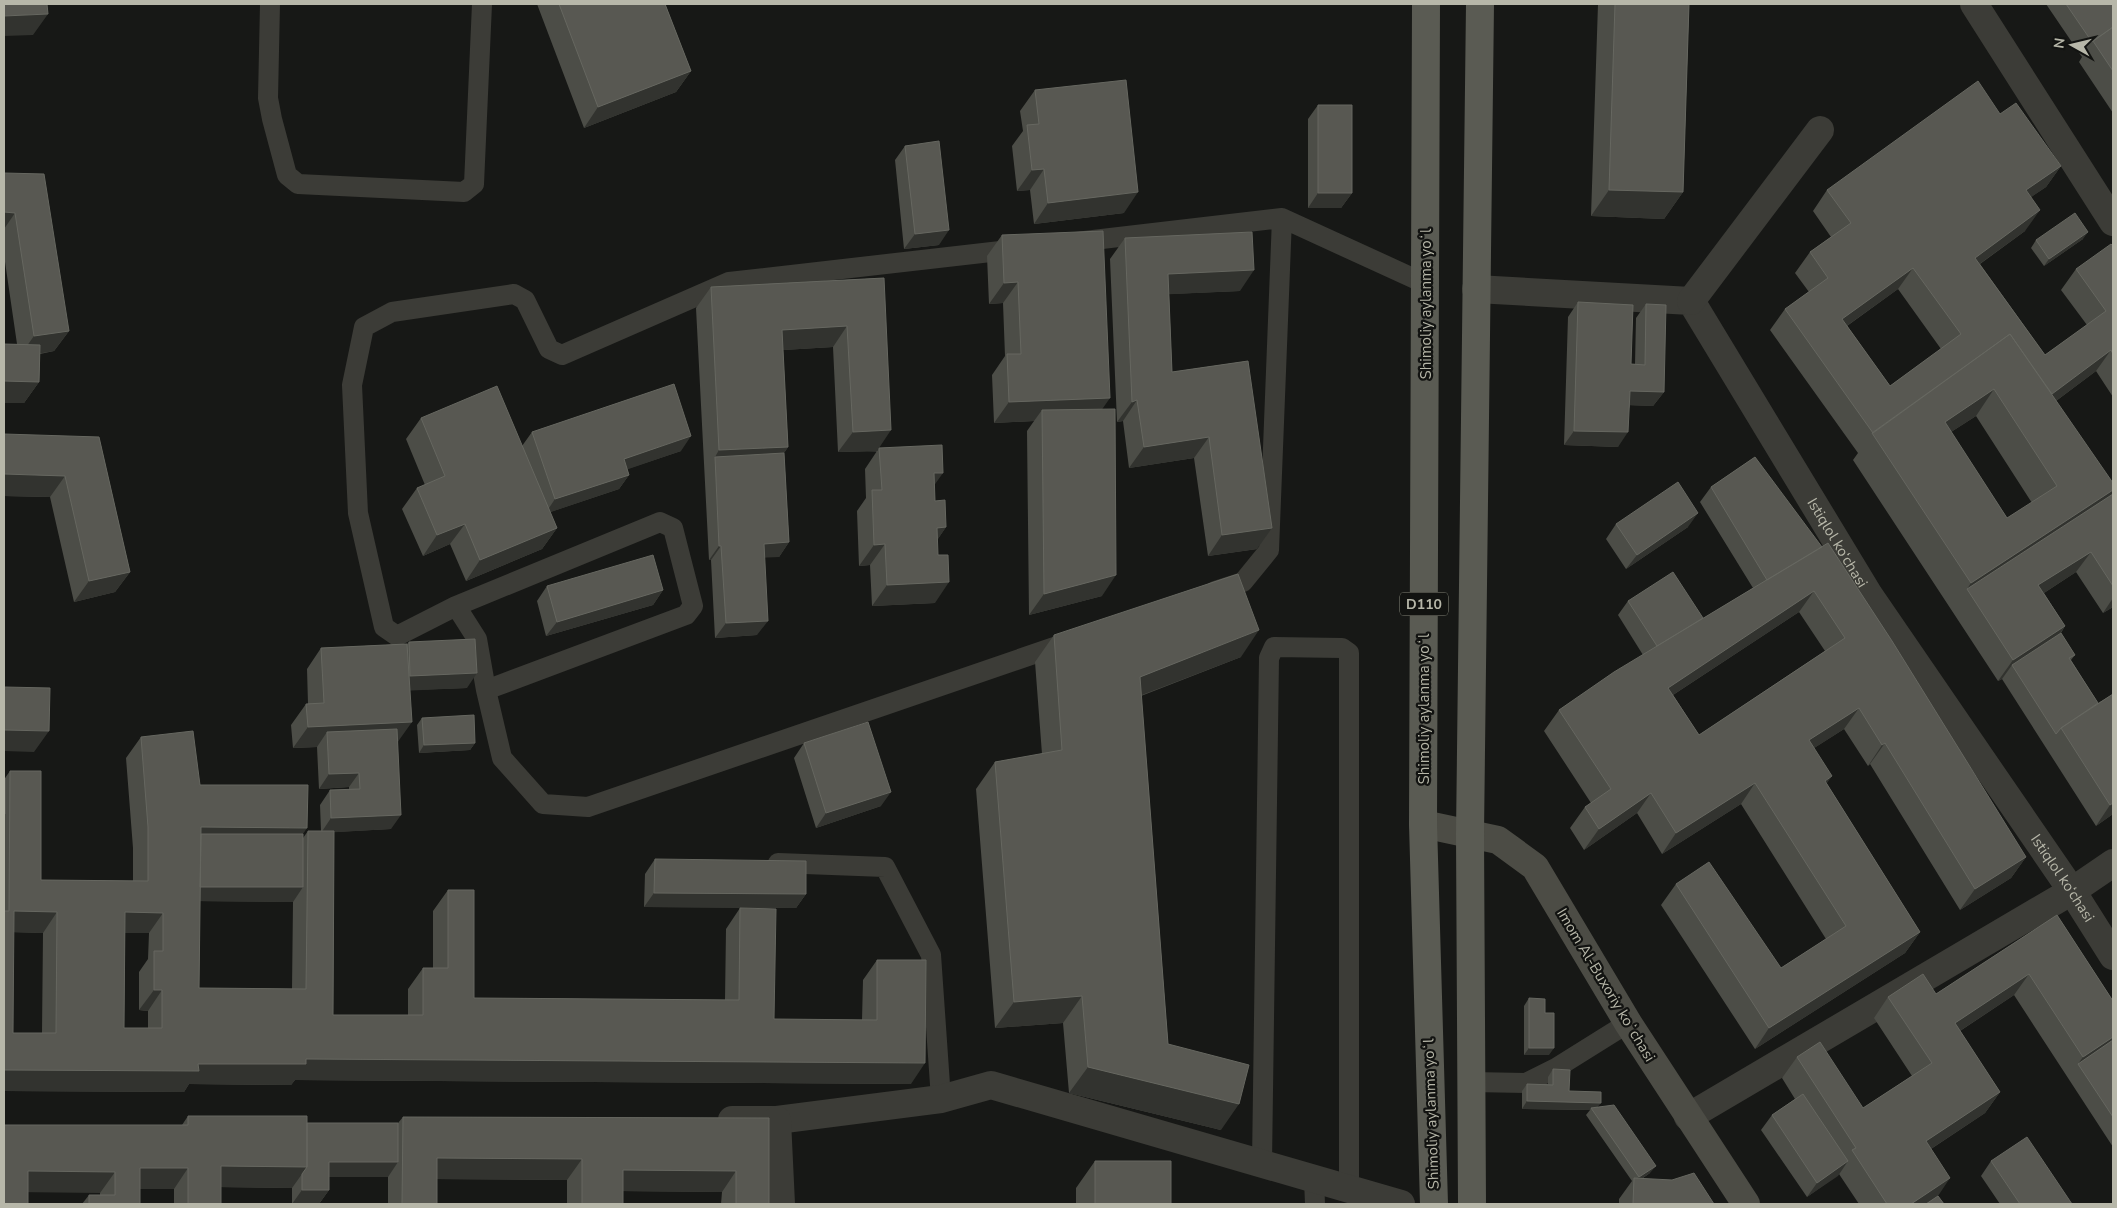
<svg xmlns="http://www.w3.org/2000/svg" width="2117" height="1208" font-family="'Nunito Sans',sans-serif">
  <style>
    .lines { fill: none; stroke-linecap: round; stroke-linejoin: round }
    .lane { stroke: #3c3c37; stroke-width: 20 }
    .street { stroke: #3c3c37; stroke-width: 28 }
    .secondary { stroke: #4c4c45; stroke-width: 28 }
    .primary { stroke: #5a5b53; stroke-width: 28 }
    .wall { fill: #4c4d47; fill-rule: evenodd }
    .shaded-wall { fill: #32332f }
    .building { fill: #585852; stroke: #666760; fill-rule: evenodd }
    .labels { text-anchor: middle; stroke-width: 4.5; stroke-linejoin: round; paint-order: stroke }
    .shield { fill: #121311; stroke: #86867b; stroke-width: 1 }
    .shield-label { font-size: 14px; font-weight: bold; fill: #b7b7a9 }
    .street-label { font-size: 15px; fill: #b7b7a9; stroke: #121311 }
  </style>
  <rect width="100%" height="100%" fill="#171816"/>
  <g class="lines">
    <path class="lane" d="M270 4 268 98 272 119 287 175 298 184 464 192 474 184 482 4
      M1076 242 1282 218 1426 284
      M1018 249 729 282 562 355 549 349 525 300 514 294 392 312 364 327 352 385 358 513 384 627 397 636 456 606 477 639 486 690 502 758 543 804 588 807 1069 642
      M1215 591 1243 582 1269 550 1282 218
      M456 606 660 522 673 528 693 606 686 615 486 690
      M778 863 885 867 931 955 941 1099
      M1471 1082 1526 1083 1556 1068 1628 1023
      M1262 1163 1269 658 1274 647 1342 648 1349 653V1189
      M1314 1179 1315 1204"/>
    <g class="street">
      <path d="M1974 4 2113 222"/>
      <path id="s1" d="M1476 289 1691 301 1869 595 2072 891 2113 956"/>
      <path d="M1691 301 1820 130"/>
      <path d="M1688 1117 2072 891 2113 863"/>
      <path d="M732 1120H777L941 1099 991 1085 1401 1204"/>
      <path d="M777 1120 781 1204"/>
    </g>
    <path class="secondary" d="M1423 824 1498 840 1535 867 1628 1023 1746 1204"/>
    <path class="primary" d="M1426 4 1423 824 1434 1204
      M1472 1204 1470 834 1480 4"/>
  </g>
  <path class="wall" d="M537 4H665L691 71 676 92 584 128Z
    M1598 4H1689L1683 192 1664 219 1591 216Z
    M2046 4H2113V113L2079 62 2082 57Z
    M1035 90 1124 213 1034 224 1030 190 1017 191 1012 146 1023 131 1020 111Z
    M1318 105 1352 193 1341 208H1308V119Z
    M2000 114 2061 166 2046 187 2031 197 2025 231 1980 264 2045 355 2087 325 2061 290 2076 269 2113 246V397L2096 371 2056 401 2113 494V607L2103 613 2076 572 2044 593 2065 626 2061 633 2075 655 2071 660 2098 703 2113 694V814L2096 826 2002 679 1998 681 1853 460 1858 453 1770 330 1785 309 1809 292 1795 273 1810 252 1831 237 1813 211 1827 190ZM1898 289 1941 349 1890 386 1847 326ZM1976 416 2032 503 2007 518 1951 432Z
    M905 146 939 245 904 249 895 160Z
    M4 173 69 331 54 351 40 354 39 382 24 403H4V344H17L4 255Z
    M1002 235 1102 409V596L1029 615 1027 431 1034 421 994 423 992 375 1005 356 1003 303 989 304 987 256Z
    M1125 238 1240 291 1169 294 1172 372 1248 361 1257 549 1208 556 1194 458 1129 468 1123 421 1117 422 1110 259Z
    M2083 239 2044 266 2031 248 2036 240Z
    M884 278 877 451 838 452 833 347 783 350 788 447 784 453 789 542 779 557H764L757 635 715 638 711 560H709L696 308 711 287Z
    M1578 302 1631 364H1635L1636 318 1646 304 1664 392 1653 406 1630 405 1618 447 1564 445 1568 317Z
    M421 418 522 446 532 432 681 451 627 469 629 475 619 489 550 512 557 528 542 549 466 581 450 544 423 556 402 509 417 488 425 485 406 439Z
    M99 437 130 572 115 592 74 602 50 497 4 496Z
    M879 448 934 485 935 501 946 527 937 540 935 603 872 606 870 565 859 566 857 511 866 498 865 469Z
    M1755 457 2026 857 2011 878 1960 910 1870 764 1868 766 1844 729 1814 748 1827 784 1920 932 1905 953 1755 1049 1661 905 1676 884 1781 968 1826 939 1741 804 1662 854 1637 813 1584 850 1570 828 1585 807 1591 803 1544 731 1559 710 1643 655 1618 615 1628 601 1703 618 1702 619 1753 588 1700 502 1711 487ZM1799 612 1825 651 1699 735 1673 695Z
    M1616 524 1688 527 1626 569 1606 539Z
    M547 586 663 590 653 605 546 636 537 601Z
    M1054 635 1241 657 1141 696 1168 1044 1221 1130 1069 1093 1063 1023 995 1028 976 789 995 762 1042 754 1035 662Z
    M409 642 467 688 410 690 398 742 391 829 334 832 333 1015H408V989L423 968H433V911L448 890 474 998 725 1000 726 929 740 908 774 1019 862 1020 863 980 877 960 911 1084 295 1080 291 1085 189 1084 184 1092 4 1091V778H5L10 771 41 880 133 881V848L126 758 141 737 200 785 303 834V838L308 831H321L320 805 330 790H349V787L319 789 317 747 293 748 291 725 306 704H308L307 669 321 648 407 644ZM200 901 293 902 292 989 199 988ZM13 932 43 933 42 1033H13ZM125 933H149L148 959 139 972V1010L148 1011V1028H124Z
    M422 718 475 743 470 750 419 753 417 725Z
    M804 743 881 806 816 828 794 758Z
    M655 859 806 894 796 908 644 907 645 874Z
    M2057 915 2113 1001V1147L2014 995 1960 1031 2000 1092 1985 1113 1931 1149 1938 1196 1944 1204H1859L1839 1174 1807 1197 1761 1130 1772 1115 1795 1099 1782 1078 1797 1057 1863 1108 1912 1076 1874 1018 1888 997 1936 994Z
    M1529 998 1545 1013 1549 1055H1524V1006Z
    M1553 1069 1569 1091 1598 1107 1650 1173 1643 1178 1714 1204H1619V1199L1632 1181 1586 1115 1590 1110 1522 1109V1091L1527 1084H1548V1077Z
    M188 1116 307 1123H398L403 1117 769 1118V1204H721L722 1192 623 1191V1204H567V1180L437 1179V1204H388V1177H329V1190L319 1204H292V1188L221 1187V1204H174V1189H140V1204H82L89 1195H100V1193L4 1125H182Z
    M1095 1161 1171 1204H1076V1188Z
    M1991 1161 2072 1204H2000L1981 1176Z"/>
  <path class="shaded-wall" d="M48 14 33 35 4 36V16Z
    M691 71 676 92 584 128 598 107Z
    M2061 166 2046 187 2011 211 2026 190Z
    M1044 169 1030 190 1017 191 1032 170Z
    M1609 190 1683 192 1664 219 1591 216Z
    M1138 192 1124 213 1034 224 1048 203Z
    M1318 193H1352L1341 208H1308Z
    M2040 210 2025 231 1960 278 1975 258Z
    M4 212 15 213 4 229Z
    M949 230 939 245 904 249 915 234Z
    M2088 232 2083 239 2044 266 2049 259Z
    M1913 268 1898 289 1827 340 1842 319Z
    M1254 270 1240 291 1153 295 1168 274Z
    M1018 282 1003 303 989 304 1004 283Z
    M847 326 833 347 768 351 782 330Z
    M69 331 54 351 19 357 34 336Z
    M2111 350 2096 371 2033 418 2047 397Z
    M4 381 39 382 24 403H4Z
    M1994 389 1976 416 1926 448 1945 422Z
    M1630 391 1664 392 1653 406 1620 405Z
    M1110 398 1096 418 1042 410 1034 421 994 423 1009 402Z
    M1137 400 1123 421 1117 422 1132 402Z
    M891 430 877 451 838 452 853 432Z
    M1574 431 1628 432 1618 447 1564 445Z
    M691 436 681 451 614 474 624 459Z
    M1209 437 1194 458 1129 468 1144 447Z
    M788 447 774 468 715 457 719 450Z
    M934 473H943L928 494Z
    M4 474 65 476 50 497 4 496Z
    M629 475 619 489 545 514 555 499Z
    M2113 490V493L2098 515 1967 589 1971 583Z
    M1698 513 1688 527 1626 569 1637 555Z
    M465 524 450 544 423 556 437 535Z
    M946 527 932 548 937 528Z
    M557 528 542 549 466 581 480 560Z
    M1272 528 1257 549 1208 556 1222 535Z
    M789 542 779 557 754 558 764 544Z
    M885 544 870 565 859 566 874 545Z
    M719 546H721L711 560H709Z
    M2091 552 2076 572 2024 606 2038 585Z
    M130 572 115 592 74 602 89 581Z
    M1116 575 1102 596 1029 615 1044 594Z
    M949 582 935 603 872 606 887 585Z
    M663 590 653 605 546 636 557 622Z
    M1814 591 1799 612 1653 708 1668 688Z
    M2113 598V607L2103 613Z
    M768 621 757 635 715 638 726 623Z
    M2065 626 2051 647 2012 665 2002 679 1998 681 2013 660Z
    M1259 630 1241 657 1121 703 1140 677Z
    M477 673 467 688 400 691 410 676Z
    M1859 708 1844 729 1794 761 1809 740Z
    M412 722 397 743 327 732 317 747 293 748 308 727Z
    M4 730 49 731 34 752 4 751Z
    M475 743 470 750 419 753 424 745Z
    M1885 743 1870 764 1868 766 1882 745Z
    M359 773 349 787 319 789 329 774Z
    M1832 776 1817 797 1825 781Z
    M1755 783 1741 804 1662 854 1676 833Z
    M891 792 881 806 816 828 826 813Z
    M1651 793 1637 813 1584 850 1599 829Z
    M2113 803V814L2096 826 2110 805Z
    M401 815 391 829 321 833 331 818Z
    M201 827 307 828 293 849 196 834Z
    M2026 857 2011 878 1960 910 1975 889Z
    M196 886 303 887 293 902 185 901Z
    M654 893 806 894 796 908 644 907Z
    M14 911 57 912 43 933 4 932Z
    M125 912 163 913 149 933H110Z
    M1920 932 1905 953 1755 1049 1769 1028Z
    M2029 974 2014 995 1940 1044 1955 1023Z
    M154 990H162L148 1011 139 1010Z
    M1082 996 1063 1023 995 1028 1014 1002Z
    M2113 1037V1048L2078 1064 2083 1057Z
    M1529 1048H1554L1549 1055H1524Z
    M306 1059 925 1063 911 1084 295 1080 291 1085 189 1084 184 1092 4 1091V1070Z
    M1088 1067 1239 1104 1221 1130 1069 1093Z
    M2000 1092 1985 1113 1911 1162 1926 1141Z
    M1527 1101 1601 1103 1595 1110 1591 1108 1590 1110 1522 1109Z
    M437 1158 582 1159 567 1180 422 1179Z
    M1848 1161 1838 1176 1807 1197 1817 1183Z
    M329 1162H398L388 1177H319Z
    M221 1166 307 1167 292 1188 206 1187Z
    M1656 1166 1650 1173 1634 1184 1639 1177Z
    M140 1168H188L174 1189H125Z
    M623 1170 736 1171 722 1192 608 1191Z
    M28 1171 115 1172 100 1193 13 1192Z
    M1950 1178 1936 1199 1928 1204H1911Z
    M302 1190H329L319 1204H292Z"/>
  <path class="building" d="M4 4H47L48 14 4 16Z
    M559 4H665L691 71 598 107Z
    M1615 4H1689L1683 192 1609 190Z
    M2066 4H2113V27L2092 42Z
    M2113 27V71L2093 41Z
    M1126 80 1138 192 1048 203 1044 169 1032 170 1027 125 1039 124 1035 90Z
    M1978 81 2000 114 2016 103 2061 166 2026 190 2040 210 1975 258 2045 355 2106 311 2076 269 2111 244 2113 246V354L2111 350 2052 394 2010 334 1873 433 1785 309 1828 278 1810 252 1851 223 1827 190ZM1913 268 1961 334 1890 386 1842 319Z
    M1318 105H1352V193H1318Z
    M939 141 949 230 915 234 905 146Z
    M4 173 44 174 69 331 34 336 15 213 4 212Z
    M2075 213 2088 232 2049 259 2036 240Z
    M1103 231 1110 398 1009 402 1007 354H1021L1018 282 1004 283 1002 235Z
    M1252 232 1254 270 1168 274 1172 372 1248 361 1272 528 1222 535 1209 437 1144 447 1137 400 1132 402 1125 238Z
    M884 278 891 430 853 432 847 326 782 330 788 447 719 450 711 287Z
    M1578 302 1633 305 1631 364 1645 365 1646 304 1666 305 1664 392 1630 391 1628 432 1574 431Z
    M2010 334 2113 483V490L1971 583 1872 433ZM1994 389 2057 486 2007 518 1945 422Z
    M4 344 40 345 39 382 4 381Z
    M674 384 691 436 624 459 629 475 555 499 532 432Z
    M497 386 557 528 480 560 465 524 437 535 417 488 445 476 421 418Z
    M1115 409 1116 575 1044 594 1042 410Z
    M4 434 99 437 130 572 89 581 65 476 4 474Z
    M942 445 943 473H934L935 501 945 500 946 527 937 528 938 555H948L949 582 887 585 885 544 874 545 872 490H882L879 448Z
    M784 453 789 542 764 544 768 621 726 623 721 546H719L715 457Z
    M1755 457 1822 547 1767 580 1711 487Z
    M1678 482 1698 513 1637 555 1616 524Z
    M2113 494V586L2091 552 2038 585 2065 626 2013 660 1967 589Z
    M1828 543 1892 641 2026 857 1975 889 1885 743 1882 745 1859 708 1809 740 1832 776 1825 781 1920 932 1769 1028 1676 884 1709 862 1781 968 1846 926 1755 783 1676 833 1651 793 1599 829 1585 807 1611 789 1559 710 1614 672ZM1814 591 1845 638 1699 735 1668 688Z
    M653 555 663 590 557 622 547 586Z
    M1673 572 1703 618 1657 646 1628 601Z
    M1238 574 1259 630 1140 677 1168 1044 1249 1065 1239 1104 1088 1067 1082 996 1014 1002 995 762 1062 750 1054 635Z
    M2061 633 2075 655 2069 658 2098 703 2061 728 2056 734 2012 665Z
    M475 639 477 673 410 676 409 642Z
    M407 644 412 722 308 727 306 704 324 703 321 648Z
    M4 687 50 688 49 731 4 730Z
    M2113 694V803L2110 805 2061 728Z
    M474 715 475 743 424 745 422 718Z
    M868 722 891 792 826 813 804 743Z
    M397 729 401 815 331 818 330 790 360 789 359 773 329 774 327 732Z
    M193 731 200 785H308L307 828 201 827 199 988 306 989 308 831H334L333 1015H423V968H448V890H474V998L739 1000 740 908 776 909 774 1019 877 1020V960H926L925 1063 306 1059V1064H198L199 1071 4 1070V911H9L10 771H41V880L148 881V827L141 737ZM14 911 57 912 56 1033H13ZM125 912 163 913V951H154V990H162V1028H124Z
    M4 778H5V814H4Z
    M201 834H303V887H200Z
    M655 859 806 861V894L654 893Z
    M2057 915 2113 1001V1037L2083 1057 2029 974 1955 1023 2000 1092 1926 1141 1950 1178 1911 1204H1887L1852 1150 1856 1148 1797 1057 1820 1042 1863 1108 1932 1063 1888 997 1923 974 1936 994Z
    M1529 998 1545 999V1013H1554V1048H1529Z
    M2113 1040V1117L2078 1064Z
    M1553 1069 1570 1070 1569 1091 1601 1092V1103L1527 1101V1084L1553 1085Z
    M1803 1094 1848 1161 1817 1183 1772 1115Z
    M1614 1105 1656 1166 1639 1177 1591 1108Z
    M188 1116H307V1167L221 1166V1204H188V1168H140V1204H89V1195H115V1172L28 1171V1204H4V1125H188Z
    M403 1117 769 1118V1204H736V1171L623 1170V1204H582V1159L437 1158V1204H402Z
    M307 1123H398V1162H329V1190H302V1174L307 1167Z
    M2027 1137 2072 1204H2020L1991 1161Z
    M1095 1161H1171V1204H1095Z
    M1694 1173 1714 1204H1633L1634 1178 1672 1180Z
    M1938 1196 1944 1204H1926Z"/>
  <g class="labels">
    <rect class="shield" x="1400" y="592.5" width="48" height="23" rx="4"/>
    <g class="shield-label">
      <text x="1424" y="609">D110</text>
    </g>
    <g class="street-label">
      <text transform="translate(1426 304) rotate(-90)" y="5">Shimoliy aylanma yoʻl</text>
      <text dy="5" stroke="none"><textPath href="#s1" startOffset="498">Istiqlol ko‘chasi</textPath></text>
      <text transform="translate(1424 709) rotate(-90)" y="5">Shimoliy aylanma yoʻl</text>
      <text dy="5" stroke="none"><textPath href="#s1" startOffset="902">Istiqlol ko‘chasi</textPath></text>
      <text transform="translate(1606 985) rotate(59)" y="5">Imom Al-Buxoriy koʻchasi</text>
      <text transform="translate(1431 1114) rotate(-92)" y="5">Shimoliy aylanma yoʻl</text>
    </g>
  </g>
  <rect width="2117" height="1208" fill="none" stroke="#b7b7a9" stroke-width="10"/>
  <g transform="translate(2072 45) rotate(278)" stroke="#121311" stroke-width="4" paint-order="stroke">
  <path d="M0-4L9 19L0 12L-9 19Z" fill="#b7b7a9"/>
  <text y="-8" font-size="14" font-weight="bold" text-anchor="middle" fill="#b7b7a9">N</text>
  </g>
</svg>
